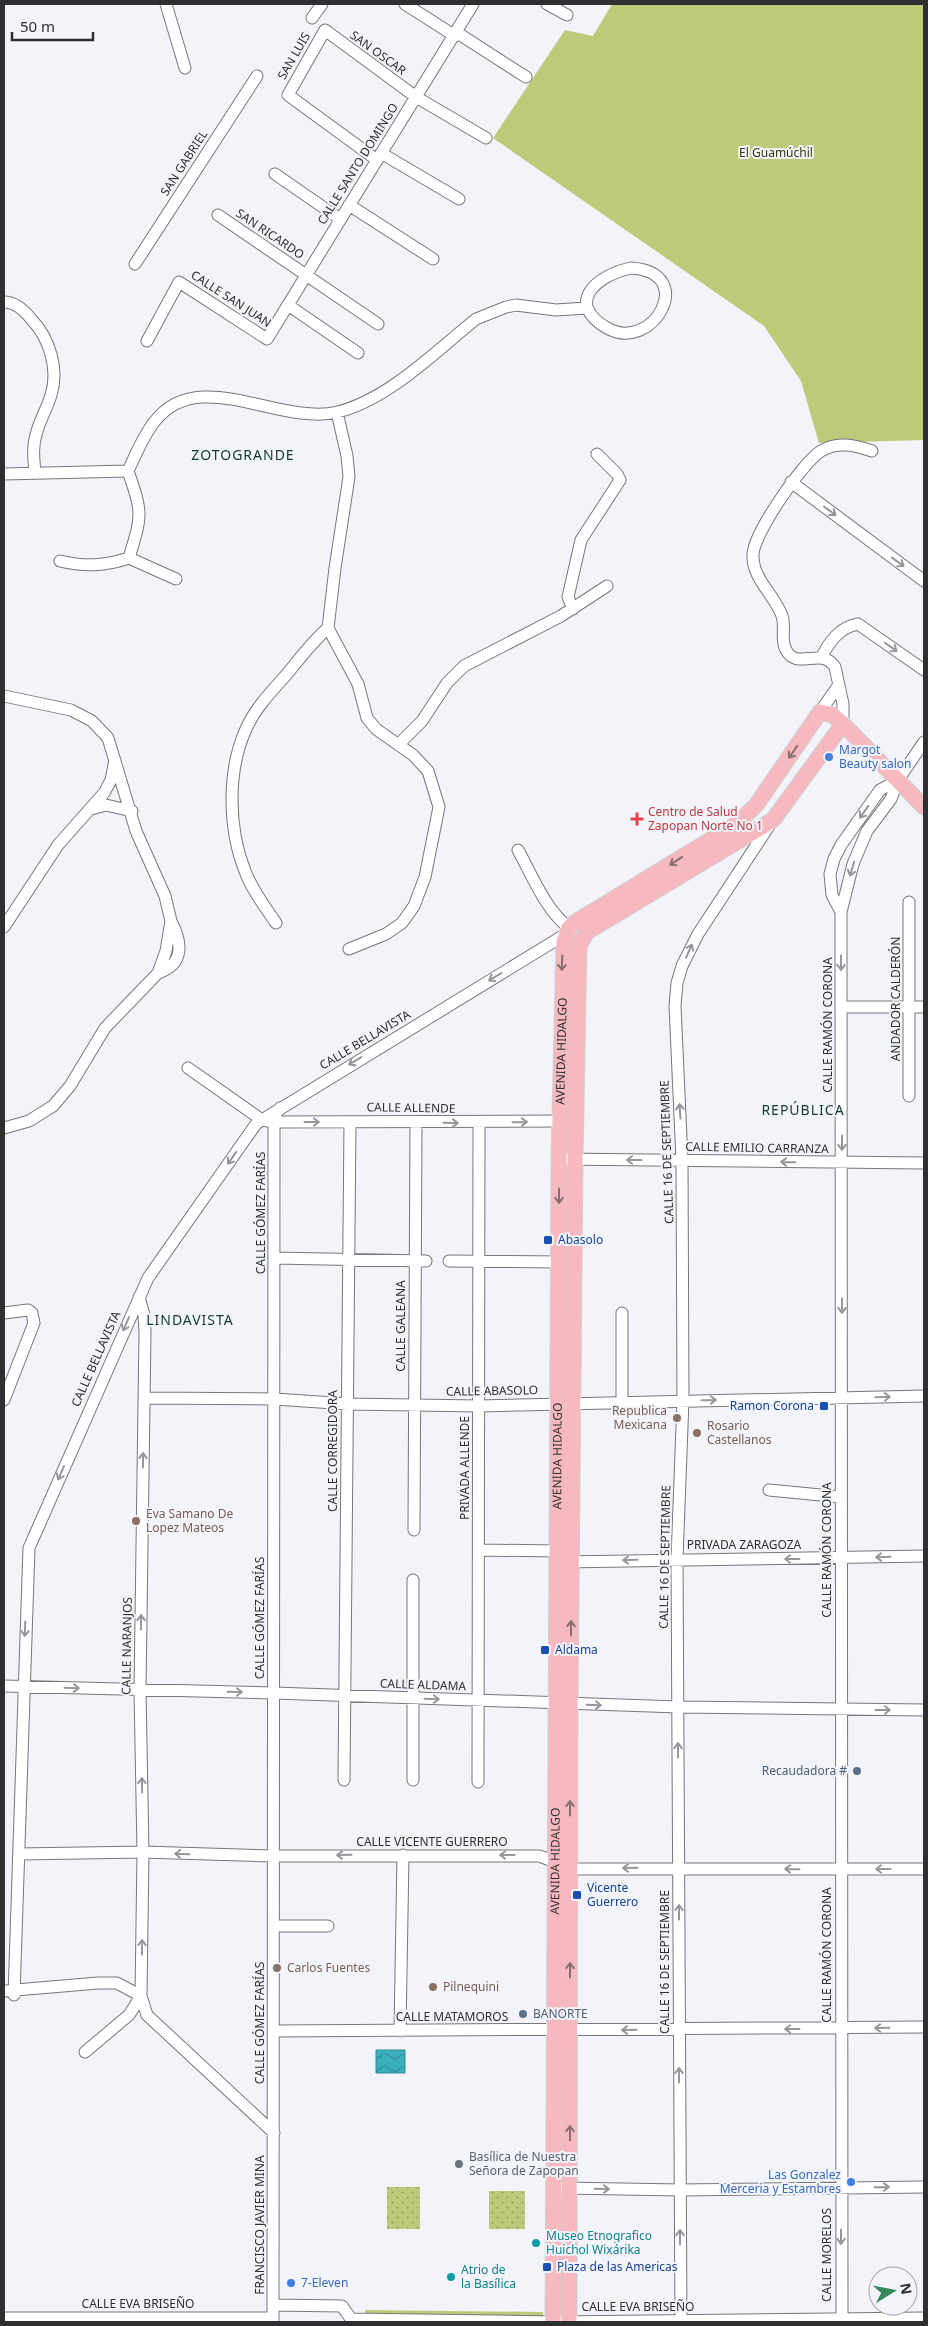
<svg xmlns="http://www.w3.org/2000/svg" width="928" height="2326" font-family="'Noto Sans',sans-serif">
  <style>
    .green { fill: #bccb79 }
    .garden { fill: url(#garden-dots) }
    .water { fill: url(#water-waves); stroke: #378993 }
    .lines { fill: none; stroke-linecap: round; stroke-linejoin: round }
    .minor-casing { stroke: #76777d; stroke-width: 13 }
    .major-casing { stroke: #d1d1d2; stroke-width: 17 }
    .minor { stroke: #fff; stroke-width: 11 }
    .major { stroke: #f5b9bf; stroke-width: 15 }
    .oneway { stroke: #969798 }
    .oneway2 { stroke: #886d71 }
    .shop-dot { fill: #3f7fe0; stroke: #f2f4fa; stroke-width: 2 }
    .health-dot { fill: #e0444e; stroke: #f2f4fa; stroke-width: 2 }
    .transit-dot { fill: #1a4fb4; stroke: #f2f4fa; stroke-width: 2 }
    .education-dot { fill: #8d6e63; stroke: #f2f4fa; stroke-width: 2 }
    .service-dot { fill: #5c6f8a; stroke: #f2f4fa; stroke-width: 2 }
    .worship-dot { fill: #6b7280; stroke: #f2f4fa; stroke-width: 2 }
    .culture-dot { fill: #0f9aa8; stroke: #f2f4fa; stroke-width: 2 }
    .labels { text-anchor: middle; stroke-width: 4; stroke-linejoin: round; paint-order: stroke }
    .street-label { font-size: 12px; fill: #2e2f31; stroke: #f2f4fa }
    .park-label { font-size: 12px; fill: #33390e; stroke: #f2f4fa }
    .shop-label { font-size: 12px; fill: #366cbe; stroke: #f2f4fa; text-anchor: start }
    .health-label { font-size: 12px; fill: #be3a42; stroke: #f2f4fa; text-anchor: start }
    .transit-label { font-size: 12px; fill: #164399; stroke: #f2f4fa; text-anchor: start }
    .education-label { font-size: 12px; fill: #785e54; stroke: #f2f4fa; text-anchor: start }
    .service-label { font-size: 12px; fill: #4e5e75; stroke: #f2f4fa; text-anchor: end }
    .worship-label { font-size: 12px; fill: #5b616d; stroke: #f2f4fa; text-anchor: start }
    .culture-label { font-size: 12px; fill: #0d838f; stroke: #f2f4fa; text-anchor: start }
    .neighbourhood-label { font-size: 14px; letter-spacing: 1px; fill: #133b25; stroke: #f2f4fa }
  </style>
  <defs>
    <pattern id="garden-dots" width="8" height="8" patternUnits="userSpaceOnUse" patternTransform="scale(1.25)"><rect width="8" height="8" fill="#bccb79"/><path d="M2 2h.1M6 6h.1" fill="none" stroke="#99a564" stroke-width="1.8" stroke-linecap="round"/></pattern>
    <pattern id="water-waves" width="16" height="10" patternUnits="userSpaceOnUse" patternTransform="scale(1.25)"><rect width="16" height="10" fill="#3bafbd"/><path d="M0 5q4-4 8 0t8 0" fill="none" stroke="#328f9a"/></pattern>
  </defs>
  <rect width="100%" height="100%" fill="#f2f4fa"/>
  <path class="green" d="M612 4H924V440L819 443 801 381 764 326 493 138 565 30 593 36Z
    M365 2310 543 2312V2322H365Z"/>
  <path class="garden" d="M387 2187H420V2229H387Z
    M489 2191H525V2229H489Z"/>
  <path class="water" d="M376 2050H405V2073H376Z"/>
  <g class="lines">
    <defs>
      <path id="minor" d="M166 4 185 68
        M405 4 455 36
        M547 4 567 15
        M312 18 322 4
        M456 32 526 77
        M381 153 459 199
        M377 160 288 95 325 30 416 97 486 138
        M275 174 340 219
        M349 205 433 259
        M218 215 378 324
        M135 264 257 76
        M631 268C699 272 653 354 607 328 564 303 597 275 631 268Z
        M4 302C16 302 25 311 32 320 50 339 59 370 51 395 47 409 39 421 36 435 32 448 34 460 35 473
        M288 305 358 353
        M147 341 179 282 267 339 473 4
        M337 412 347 456 349 477 335 568 328 628 358 684 367 718 376 729 413 755 428 771 439 807 425 877 414 906 402 923 386 934 349 949
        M128 471C143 514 142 515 129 558
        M4 474 128 471C136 454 143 436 155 421 199 365 278 426 338 412 389 399 436 351 476 319L506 307 516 305 556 310 587 308
        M791 482 924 581
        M60 561C85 567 105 566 129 558L176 579
        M573 609 568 597 581 540 620 480 617 474 597 454
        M822 656C830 641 840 627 858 624L924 670
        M4 696 71 710 92 721 108 738 136 831 165 896 171 921 166 951 158 973 105 1028 70 1086 53 1106 29 1121 4 1128
        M820 712 838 686
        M843 724V704L835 667C821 646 797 671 786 650 780 639 786 627 782 616 775 595 752 579 753 555 753 534 803 462 821 451 837 441 855 445 872 451
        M398 745 422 721 447 683 464 666 561 616 607 586
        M91 809 106 805 132 811
        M518 850C533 877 545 909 569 928
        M909 902V1096
        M841 912 853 864 867 831 891 799 898 780 924 742
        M276 923C265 907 252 890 245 871 228 828 227 771 246 729 255 708 272 691 287 674 300 658 312 642 328 628
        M4 927 58 845 104 793 111 780 115 760
        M158 973C185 964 182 942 171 921
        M842 1007H924
        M188 1068 262 1120 274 1122 560 1121
        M559 1159 924 1163
        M275 1258 426 1261
        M449 1261 559 1262
        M139 1297 144 1315 145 1332 140 1690 143 1852 141 1996 147 2015 274 2133
        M4 1313 28 1310 32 1313 34 1323 4 1400
        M622 1313V1402
        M144 1398 275 1399 348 1404 479 1406 924 1396
        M769 1490 841 1497
        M414 1530 416 1122
        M479 1550 557 1551
        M564 1562 924 1556
        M4 1686 274 1693 678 1707 924 1710
        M344 1780 350 1122
        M413 1780V1580
        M478 1782 479 1123
        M20 1854 143 1852 274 1856H539L576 1869H924
        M274 1926H328
        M4 1991 98 1983H117L141 1996
        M14 1995 29 1548 148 1278 256 1124 262 1120 566 934
        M274 2031 924 2027
        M400 2031 403 1855
        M85 2052 129 2015 141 1996
        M563 2188 680 2190 924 2187
        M273 2305 342 2306 351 2319 553 2322 924 2318
        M4 2318H273
        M273 2322 274 1122 275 1115 280 1108
        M681 2322 677 1559 683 1400 682 1160 675 1006 677 983 682 966 698 934 771 823
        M842 2322 841 912 832 895 830 874 834 859 841 845 880 790 898 780"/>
      <g id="major">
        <path id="s1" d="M553 2322 559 1159 564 942 569 928 574 923 738 823 757 804 820 712 833 715 843 724 924 807"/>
        <path d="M569 2322 570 1704 575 1159 579 946 587 932 773 820 843 724"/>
      </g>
    </defs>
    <use href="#minor" class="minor-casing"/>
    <use href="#major" class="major-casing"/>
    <use href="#minor" class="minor"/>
    <use href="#major" class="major"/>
  </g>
  <defs><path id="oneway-shaft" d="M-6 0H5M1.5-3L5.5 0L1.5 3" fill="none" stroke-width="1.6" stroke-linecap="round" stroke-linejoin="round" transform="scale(1.25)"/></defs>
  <g class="oneway">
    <use href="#oneway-shaft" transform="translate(830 511) rotate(37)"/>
    <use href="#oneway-shaft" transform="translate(898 562) rotate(36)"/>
    <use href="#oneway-shaft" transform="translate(891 647) rotate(35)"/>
    <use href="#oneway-shaft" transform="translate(864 812) rotate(125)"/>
    <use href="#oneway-shaft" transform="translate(852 869) rotate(107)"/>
    <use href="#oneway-shaft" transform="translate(689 951) rotate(-66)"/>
    <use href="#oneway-shaft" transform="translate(841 963) rotate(90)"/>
    <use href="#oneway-shaft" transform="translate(495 977) rotate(149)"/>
    <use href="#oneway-shaft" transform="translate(355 1061) rotate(149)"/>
    <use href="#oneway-shaft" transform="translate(680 1111) rotate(-93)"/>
    <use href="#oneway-shaft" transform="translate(312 1122)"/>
    <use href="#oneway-shaft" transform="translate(520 1122) rotate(-1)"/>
    <use href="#oneway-shaft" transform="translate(451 1123) rotate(1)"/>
    <use href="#oneway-shaft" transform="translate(842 1143) rotate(90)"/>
    <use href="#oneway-shaft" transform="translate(232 1158) rotate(125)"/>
    <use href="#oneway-shaft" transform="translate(634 1160) rotate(-180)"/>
    <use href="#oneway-shaft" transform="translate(788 1162) rotate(-179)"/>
    <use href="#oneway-shaft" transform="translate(842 1306) rotate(90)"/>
    <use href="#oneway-shaft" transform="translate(126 1324) rotate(114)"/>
    <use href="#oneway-shaft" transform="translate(883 1397) rotate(-2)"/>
    <use href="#oneway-shaft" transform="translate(709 1400) rotate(-1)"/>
    <use href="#oneway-shaft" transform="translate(143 1460) rotate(-89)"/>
    <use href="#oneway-shaft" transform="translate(61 1473) rotate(114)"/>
    <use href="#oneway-shaft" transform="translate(883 1557) rotate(178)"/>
    <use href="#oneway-shaft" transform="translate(792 1559) rotate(180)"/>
    <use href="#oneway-shaft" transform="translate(630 1560) rotate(179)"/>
    <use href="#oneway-shaft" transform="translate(141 1622) rotate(-89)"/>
    <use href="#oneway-shaft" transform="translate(25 1629) rotate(92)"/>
    <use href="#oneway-shaft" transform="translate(72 1688) rotate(2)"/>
    <use href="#oneway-shaft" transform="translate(235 1692) rotate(1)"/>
    <use href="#oneway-shaft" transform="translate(432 1699) rotate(2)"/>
    <use href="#oneway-shaft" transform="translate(594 1705) rotate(2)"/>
    <use href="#oneway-shaft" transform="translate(883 1710)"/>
    <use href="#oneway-shaft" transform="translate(678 1750) rotate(-90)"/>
    <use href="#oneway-shaft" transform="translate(142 1785) rotate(-91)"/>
    <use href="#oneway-shaft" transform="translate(182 1854) rotate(-178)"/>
    <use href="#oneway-shaft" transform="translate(344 1855) rotate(179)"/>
    <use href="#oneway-shaft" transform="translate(507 1855) rotate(-180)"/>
    <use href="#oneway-shaft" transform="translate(630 1868) rotate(179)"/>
    <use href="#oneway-shaft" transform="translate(792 1869) rotate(-179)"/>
    <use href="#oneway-shaft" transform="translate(883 1869) rotate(180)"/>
    <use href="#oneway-shaft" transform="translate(679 1912) rotate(-90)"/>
    <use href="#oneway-shaft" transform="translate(142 1947) rotate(-89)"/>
    <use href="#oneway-shaft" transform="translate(882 2028) rotate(179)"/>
    <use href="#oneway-shaft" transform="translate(792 2029) rotate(-180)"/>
    <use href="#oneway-shaft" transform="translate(629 2030) rotate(179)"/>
    <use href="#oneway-shaft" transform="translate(679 2075) rotate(-90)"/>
    <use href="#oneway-shaft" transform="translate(882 2187) rotate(-1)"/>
    <use href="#oneway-shaft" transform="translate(602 2189) rotate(1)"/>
    <use href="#oneway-shaft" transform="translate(680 2237) rotate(-90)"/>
    <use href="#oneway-shaft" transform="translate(841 2237) rotate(90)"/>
  </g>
  <g class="oneway2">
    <use href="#oneway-shaft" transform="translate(793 752) rotate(125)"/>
    <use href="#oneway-shaft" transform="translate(676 861) rotate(147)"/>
    <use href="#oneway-shaft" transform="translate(562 963) rotate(92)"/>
    <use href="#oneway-shaft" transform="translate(559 1196) rotate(90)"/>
    <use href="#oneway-shaft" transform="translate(571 1628) rotate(-90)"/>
    <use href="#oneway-shaft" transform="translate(570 1808) rotate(-90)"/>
    <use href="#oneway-shaft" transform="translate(570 1970) rotate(-90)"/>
    <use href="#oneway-shaft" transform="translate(570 2133) rotate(-90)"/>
  </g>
  <g class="shop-dot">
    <circle cx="829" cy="757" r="5"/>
    <circle cx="851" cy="2182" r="5"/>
    <circle cx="291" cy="2283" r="5"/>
  </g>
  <path class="health-dot" d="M634.5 811.5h5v5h5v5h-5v5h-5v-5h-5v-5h5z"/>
  <g class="transit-dot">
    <rect x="543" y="1235" width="10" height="10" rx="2.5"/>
    <rect x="819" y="1401" width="10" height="10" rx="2.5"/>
    <rect x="540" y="1645" width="10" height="10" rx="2.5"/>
    <rect x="572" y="1890" width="10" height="10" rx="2.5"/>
    <rect x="542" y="2262" width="10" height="10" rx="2.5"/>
  </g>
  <g class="education-dot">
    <circle cx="677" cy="1418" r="5"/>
    <circle cx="697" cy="1433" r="5"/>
    <circle cx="136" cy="1521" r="5"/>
    <circle cx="277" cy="1968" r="5"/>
    <circle cx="433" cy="1987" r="5"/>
  </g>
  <g class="service-dot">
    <circle cx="857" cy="1771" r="5"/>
    <circle cx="523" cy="2014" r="5"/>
  </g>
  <circle class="worship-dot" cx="459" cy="2164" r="5"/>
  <g class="culture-dot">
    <circle cx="536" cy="2243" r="5"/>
    <circle cx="451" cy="2277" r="5"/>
  </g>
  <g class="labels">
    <g class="street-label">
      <text transform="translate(378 53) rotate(36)" y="4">SAN OSCAR</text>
      <text transform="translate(294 56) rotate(-60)" y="4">SAN LUIS</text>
      <text transform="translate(184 163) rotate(-57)" y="4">SAN GABRIEL</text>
      <text transform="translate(358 164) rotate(-58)" y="4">CALLE SANTO DOMINGO</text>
      <text transform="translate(270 234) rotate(34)" y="4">SAN RICARDO</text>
      <text transform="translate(231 299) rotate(33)" y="4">CALLE SAN JUAN</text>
      <text transform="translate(896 999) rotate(-90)" y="4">ANDADOR CALDERÓN</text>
      <text transform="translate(828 1025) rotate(-90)" y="4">CALLE RAMÓN CORONA</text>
      <text transform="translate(365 1040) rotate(-31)" y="4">CALLE BELLAVISTA</text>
      <text dy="4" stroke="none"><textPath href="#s1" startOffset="1271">AVENIDA HIDALGO</textPath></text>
      <text transform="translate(411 1108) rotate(1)" y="4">CALLE ALLENDE</text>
      <text transform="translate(757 1148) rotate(1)" y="4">CALLE EMILIO CARRANZA</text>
      <text transform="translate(667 1152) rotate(-92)" y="4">CALLE 16 DE SEPTIEMBRE</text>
      <text transform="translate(261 1213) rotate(-90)" y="4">CALLE GÓMEZ FARÍAS</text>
      <text transform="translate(401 1326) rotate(-90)" y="4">CALLE GALEANA</text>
      <text transform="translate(96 1359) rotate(-66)" y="4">CALLE BELLAVISTA</text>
      <text transform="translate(492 1391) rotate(-1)" y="4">CALLE ABASOLO</text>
      <text transform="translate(333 1451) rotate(-90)" y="4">CALLE CORREGIDORA</text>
      <text dy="4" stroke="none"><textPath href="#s1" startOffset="866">AVENIDA HIDALGO</textPath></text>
      <text transform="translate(465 1468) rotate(-90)" y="4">PRIVADA ALLENDE</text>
      <text x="744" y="1549">PRIVADA ZARAGOZA</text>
      <text transform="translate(827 1550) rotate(-90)" y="4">CALLE RAMÓN CORONA</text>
      <text transform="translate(665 1557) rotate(-89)" y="4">CALLE 16 DE SEPTIEMBRE</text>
      <text transform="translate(260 1618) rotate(-90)" y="4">CALLE GÓMEZ FARÍAS</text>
      <text transform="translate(127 1646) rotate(-89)" y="4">CALLE NARANJOS</text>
      <text transform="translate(423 1685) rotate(2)" y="4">CALLE ALDAMA</text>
      <text x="432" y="1846">CALLE VICENTE GUERRERO</text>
      <text dy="4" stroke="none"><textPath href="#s1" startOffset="461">AVENIDA HIDALGO</textPath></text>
      <text transform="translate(827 1955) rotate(-90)" y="4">CALLE RAMÓN CORONA</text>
      <text transform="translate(665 1962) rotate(-90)" y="4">CALLE 16 DE SEPTIEMBRE</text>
      <text x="452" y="2021">CALLE MATAMOROS</text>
      <text transform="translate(260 2023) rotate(-90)" y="4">CALLE GÓMEZ FARÍAS</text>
      <text transform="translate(260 2225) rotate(-90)" y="4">FRANCISCO JAVIER MINA</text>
      <text transform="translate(827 2255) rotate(-90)" y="4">CALLE MORELOS</text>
      <text x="138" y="2308">CALLE EVA BRISEÑO</text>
      <text x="638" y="2311">CALLE EVA BRISEÑO</text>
    </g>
    <g class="park-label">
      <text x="776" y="157">El Guamúchil</text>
    </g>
    <g class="shop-label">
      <text x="839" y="754">Margot<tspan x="839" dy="14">Beauty salon</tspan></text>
      <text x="841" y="2179" text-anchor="end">Las Gonzalez<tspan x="841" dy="14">Merceria y Estambres</tspan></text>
      <text x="301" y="2287">7-Eleven</text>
    </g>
    <g class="health-label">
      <text x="648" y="816">Centro de Salud<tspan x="648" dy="14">Zapopan Norte No 1</tspan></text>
    </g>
    <g class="transit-label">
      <text x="558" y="1244">Abasolo</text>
      <text x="814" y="1410" text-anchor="end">Ramon Corona</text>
      <text x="555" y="1654">Aldama</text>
      <text x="587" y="1892">Vicente<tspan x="587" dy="14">Guerrero</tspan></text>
      <text x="557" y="2271">Plaza de las Americas</text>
    </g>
    <g class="education-label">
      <text x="667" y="1415" text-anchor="end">Republica<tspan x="667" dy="14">Mexicana</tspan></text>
      <text x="707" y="1430">Rosario<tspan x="707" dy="14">Castellanos</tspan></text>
      <text x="146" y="1518">Eva Samano De<tspan x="146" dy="14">Lopez Mateos</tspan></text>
      <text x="287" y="1972">Carlos Fuentes</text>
      <text x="443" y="1991">Pilnequini</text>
    </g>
    <g class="service-label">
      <text x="847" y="1775">Recaudadora #</text>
      <text x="533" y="2018" text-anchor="start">BANORTE</text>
    </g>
    <g class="worship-label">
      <text x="469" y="2161">Basílica de Nuestra<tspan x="469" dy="14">Señora de Zapopan</tspan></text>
    </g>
    <g class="culture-label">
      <text x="546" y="2240">Museo Etnografico<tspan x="546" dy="14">Huichol Wixárika</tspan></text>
      <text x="461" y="2274">Atrio de<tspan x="461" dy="14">la Basílica</tspan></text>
    </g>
    <g class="neighbourhood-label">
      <text x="243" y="460">ZOTOGRANDE</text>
      <text x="803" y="1115">REPÚBLICA</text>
      <text x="190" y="1325">LINDAVISTA</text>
    </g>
  </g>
  <rect width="928" height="2326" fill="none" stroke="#2e2f31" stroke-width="10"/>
  <g transform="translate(893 2291) rotate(80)"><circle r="24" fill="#f2f4fa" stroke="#a4a5aa"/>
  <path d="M0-4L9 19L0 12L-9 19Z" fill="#35895b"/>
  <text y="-8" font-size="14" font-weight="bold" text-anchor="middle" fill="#2e2f31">N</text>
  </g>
  <path d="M12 32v8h81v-8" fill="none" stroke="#2e2f31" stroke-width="2.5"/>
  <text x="20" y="32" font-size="15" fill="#2e2f31" stroke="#f2f4fa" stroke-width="4" paint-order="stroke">50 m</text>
</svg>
